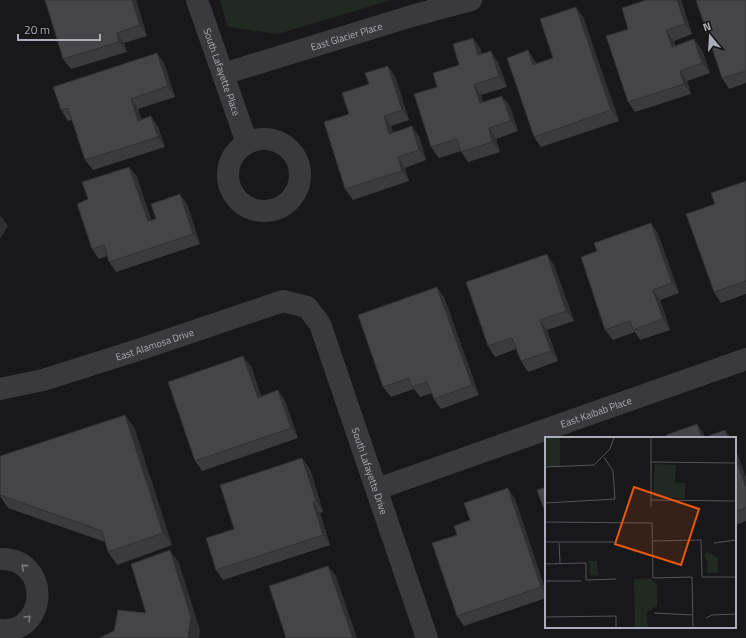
<svg xmlns="http://www.w3.org/2000/svg" width="746" height="638" font-family="'Titillium Web',sans-serif">
  <style>
    .green { fill: #222923 }
    .lines { fill: none; stroke-linecap: round; stroke-linejoin: round }
    .street { stroke: #39393e; stroke-width: 22 }
    .wall { fill: #3b3b3f }
    .shaded-wall { fill: #303033 }
    .building { fill: #454549; stroke: #303033 }
    .oneway { stroke: #787981 }
    .labels { text-anchor: middle; stroke-width: 3; stroke-linejoin: round; paint-order: stroke }
    .street-label { font-size: 10px; fill: #abadb8; stroke: #131214 }
    .inset-road { fill: none; stroke: #535359; stroke-width: 1 }
    .view { fill: #e8590c; fill-opacity: 0.15; stroke: #e8590c; stroke-width: 2 }
    .inset-edge { fill: none; stroke: #abadb8; stroke-width: 2 }
  </style>
  <rect width="100%" height="100%" fill="#181719"/>
  <path class="green" d="M220 0H391L278 34 228 27Z"/>
  <g class="lines">
    <g class="street">
      <path id="s1" d="M197 0 247 143"/>
      <path id="s2" d="M223 74 415 15 471 0"/>
      <circle cx="264" cy="175" r="36"/>
      <path id="s3" d="M0 389 43 380 141 349 283 301 307 307 320 324 427 638"/>
      <path id="s4" d="M377 489 746 359"/>
      <path d="M0 559C51 557 49 634 0 630"/>
    </g>
  </g>
  <path class="wall" d="M136 0 147 36 124 43 127 52 71 69 63 59Z
    M681 0 692 34 674 41 675 46 694 39 702 50 710 73 687 81 691 94 635 112 628 102Z
    M746 0V83L729 89 722 78Z
    M576 7 583 17 619 121 541 147 534 137 535 61 536 63 553 58Z
    M480 48 482 54 498 62 507 87 481 95 483 102 510 106 518 131 496 139 500 152 468 162 461 151 439 158 431 147 459 65Z
    M164 63 175 97 138 109 141 119 151 116 158 127 165 147 93 170 85 160 72 120 68 121 61 110Z
    M395 76 409 120 391 126 393 132 419 136 426 160 405 168 409 181 353 200 345 189 349 114Z
    M129 167 137 177 151 220 156 219 180 194 187 204 200 244 116 272 109 262 107 256 99 259 92 249 88 199Z
    M746 181V294L721 303 714 292Z
    M651 223 658 234 679 293 660 300 670 330 640 340 635 332 613 340 605 330 597 251Z
    M554 265 574 321 547 330 558 361 528 372 521 361 516 349 495 357 488 346Z
    M444 297 479 395 441 409 434 399 432 393 420 397 414 389 391 397 383 387Z
    M251 366 261 396 278 390 285 401 298 438 202 471 195 461Z
    M134 427 172 545 117 565 108 552 105 542 8 508 0 496Z
    M735 448 746 478V521L735 525Z
    M310 469 323 512 320 513 330 545 223 580 216 570 234 529Z
    M515 499 546 592V598L464 626 457 616V535L470 520Z"/>
  <path class="shaded-wall" d="M132 0H136L147 36 140 25Z
    M677 0H681L692 34 685 24Z
    M576 7 583 17 619 121 611 110Z
    M666 30 674 41 679 57 672 47Z
    M117 33 124 43 127 52 119 42Z
    M473 38 480 48 486 66 478 55Z
    M694 39 702 50 710 73 702 63Z
    M528 50 535 61 540 75 533 65Z
    M491 51 498 62 507 87 499 76Z
    M157 53 164 63 175 97 168 86Z
    M388 66 395 76 409 120 402 110Z
    M680 71 687 81 691 94 684 84Z
    M474 85 481 95 487 114 480 103Z
    M502 96 510 106 518 131 511 121Z
    M131 99 138 109 145 131 138 121Z
    M151 116 158 127 165 147 158 137Z
    M384 116 391 126 397 144 389 134Z
    M412 126 419 136 426 160 419 150Z
    M489 128 496 139 500 152 492 142Z
    M398 157 405 168 409 181 402 171Z
    M129 167 137 177 155 232 148 221Z
    M180 194 187 204 200 244 193 234Z
    M1 216 8 226 0 239V217Z
    M651 223 658 234 679 293 672 283Z
    M547 254 554 265 574 321 566 311Z
    M437 287 444 297 479 395 472 385Z
    M653 290 660 300 670 330 663 319Z
    M540 320 547 330 558 361 551 351Z
    M243 356 251 366 265 408 258 398Z
    M278 390 285 401 298 438 291 428Z
    M125 415 134 427 172 545 163 533Z
    M697 424 704 434 705 438H702Z
    M725 430 731 438H728Z
    M735 448 746 478V487L735 457Z
    M302 458 310 469 323 512 316 501Z
    M508 488 515 499 546 592V595L541 587Z
    M313 502 320 513 330 545 323 535Z
    M170 550 179 563 200 630 199 638H188Z
    M328 566 336 576 357 638H353Z"/>
  <path class="building" d="M45 0H132L140 25 117 33 119 42 63 59Z
    M646 0H677L685 24 666 30 672 47 694 39 702 63 680 71 684 84 628 102 606 36 628 29 622 8Z
    M696 0H746V71L722 78Z
    M576 7 611 110 534 137 507 58 528 50 533 65 553 58 540 19Z
    M473 38 478 55 491 51 499 76 474 85 480 103 502 96 511 121 489 128 492 142 461 152 457 139 431 147 414 94 437 87 433 73 459 65 453 44Z
    M157 53 168 86 131 99 138 121 151 116 158 137 85 160 68 108 61 110 53 87Z
    M388 66 402 110 384 116 389 134 412 126 419 150 398 157 402 171 345 189 324 122 349 114 342 93 369 84 365 73Z
    M129 167 148 221 156 219 151 204 180 194 193 234 109 262 104 245 92 249 77 204 88 199 82 182Z
    M746 181V281L714 292 686 214 715 204 711 193Z
    M651 223 672 283 653 290 663 319 633 330 630 321 605 330 581 257 597 251 594 243Z
    M547 254 566 311 540 320 551 351 521 361 512 338 488 346 466 282Z
    M437 287 472 385 434 399 427 382 412 387 409 378 383 387 358 315Z
    M243 356 258 398 278 390 291 428 195 461 168 382Z
    M125 415 163 533 108 552 102 531 0 495V456Z
    M697 424 702 438H667L666 435Z
    M725 430 728 438H702Z
    M735 457 746 487V508L735 512Z
    M302 458 316 501 313 502 323 535 216 570 206 538 234 529 220 485Z
    M546 487V515L537 490Z
    M508 488 541 587 457 616 432 543 457 535 454 526 470 520 464 503Z
    M170 550 191 617 188 638H99L114 631 118 610 146 613 131 564Z
    M328 566 353 638H286L269 586Z"/>
  <defs><path id="oneway-chevron" d="M-2-3.5L2.5 0L-2 3.5" fill="none" stroke-width="1.6" stroke-linecap="round" stroke-linejoin="round"/></defs>
  <g class="oneway">
    <use href="#oneway-chevron" transform="translate(24 567) rotate(-140)"/>
    <use href="#oneway-chevron" transform="translate(28 618) rotate(-47)"/>
  </g>
  <g class="labels">
    <g class="street-label">
      <text dy="4" stroke="none"><textPath href="#s2" startOffset="129">East Glacier Place</textPath></text>
      <text dy="4" stroke="none"><textPath href="#s1" startOffset="76">South Lafayette Place</textPath></text>
      <text dy="4" stroke="none"><textPath href="#s3" startOffset="161">East Alamosa Drive</textPath></text>
      <text dy="4" stroke="none"><textPath href="#s4" startOffset="232">East Kaibab Place</textPath></text>
      <text dy="4" stroke="none"><textPath href="#s3" startOffset="498">South Lafayette Drive</textPath></text>
    </g>
  </g>
  <g transform="translate(545 437)">
    <rect width="191" height="191" fill="#181719"/>
    <path d="M0 0H15V29H0ZM110 27 131 28 130 45 140 46V62L108 59ZM162 114 173 121V134L177 135 162 136 163 126 159 118ZM44 124H52L53 139 45 138ZM105 141 112 147V169L102 175 103 191H90L89 142Z" fill="#222923"/>
    <path class="inset-road" d="M106 0V70M106 25 191 26M0 30 49 28 65 12 69 0M106 63 191 64M0 66 70 62 68 34 59 20M0 85 107 86 108 141 147 140 148 191M108 104 156 103 157 140H191M0 105H69M14 106 15 126M169 106 191 103M0 127 41 126V143L71 142M0 144H36M109 176 148 178M0 180 71 179V191M161 181 167 178 191 177"/>
    <path class="view" d="M89 50 154 72 136 128 70 107Z"/>
    <rect width="191" height="191" class="inset-edge"/>
  </g>
  <g transform="translate(710 36) rotate(342)" stroke="#131214" stroke-width="3" paint-order="stroke">
  <path d="M0-3L7 15L0 10L-7 15Z" fill="#abadb8"/>
  <text y="-6" font-size="11" font-weight="bold" text-anchor="middle" fill="#abadb8">N</text>
  </g>
  <path d="M18 34v6h82v-6" fill="none" stroke="#abadb8" stroke-width="2"/>
  <text x="24" y="34" font-size="12" fill="#abadb8" stroke="#131214" stroke-width="3" paint-order="stroke">20 m</text>
</svg>
